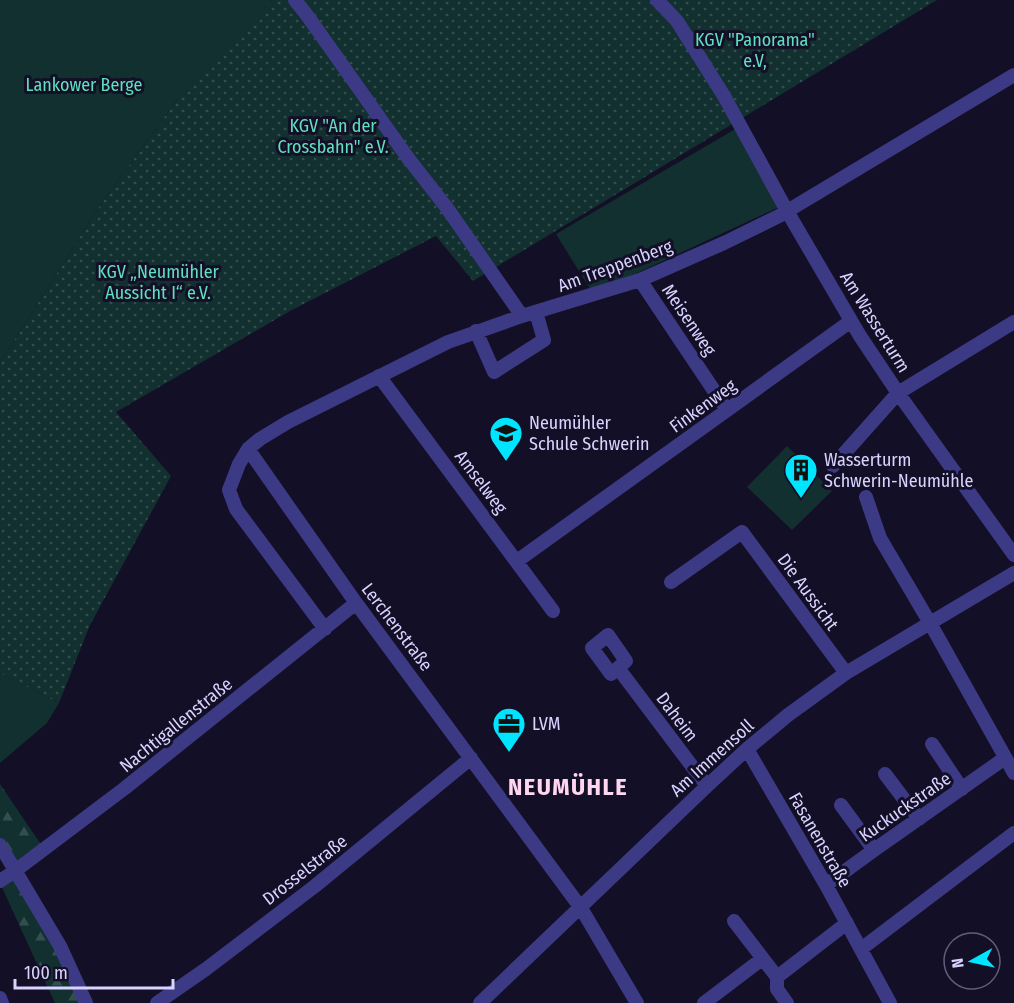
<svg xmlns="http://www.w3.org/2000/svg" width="1014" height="1003" font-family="'Fira Sans Condensed',sans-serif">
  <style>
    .green { fill: #12302f }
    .forest { fill: url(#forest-firs) }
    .garden { fill: url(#garden-dots) }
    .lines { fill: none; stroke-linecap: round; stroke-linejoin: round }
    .minor { stroke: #3d3a85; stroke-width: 14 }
    .labels { text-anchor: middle; stroke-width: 6; stroke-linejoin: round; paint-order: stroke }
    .park-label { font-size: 18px; fill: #5fe0c0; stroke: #130f26 }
    .street-label { font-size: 18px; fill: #d9d4ff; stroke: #130f26 }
    .poi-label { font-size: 18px; fill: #d9d4ff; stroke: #130f26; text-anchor: start }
    .district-label { font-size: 24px; font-weight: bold; letter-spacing: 1.5px; fill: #ffd6f0; stroke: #130f26 }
  </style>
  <defs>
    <pattern id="forest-firs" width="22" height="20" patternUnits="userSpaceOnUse" patternTransform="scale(1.5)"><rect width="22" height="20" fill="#12302f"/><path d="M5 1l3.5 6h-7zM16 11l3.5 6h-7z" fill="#344d4e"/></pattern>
    <pattern id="garden-dots" width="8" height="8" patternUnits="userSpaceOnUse" patternTransform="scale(1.5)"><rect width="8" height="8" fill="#12302f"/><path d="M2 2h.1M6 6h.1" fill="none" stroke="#344d4e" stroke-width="1.8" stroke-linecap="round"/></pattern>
  </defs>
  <rect width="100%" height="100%" fill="#130f26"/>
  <path class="green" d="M0 0H271L177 100 101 204 0 363Z
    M737 128 779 207 635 274 590 289 556 234Z
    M787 446 832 491 792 530 747 487Z
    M0 673 59 703 47 723 0 763Z"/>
  <path class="forest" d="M0 784 44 849 16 870 86 1003H55L0 883 15 871 0 845Z"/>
  <path class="garden" d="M271 0H937L473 281 436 236 290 311 116 412 171 476 90 625 59 703 0 673V363L101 204 180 96Z"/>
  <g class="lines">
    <path class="minor" d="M295 0 309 18 408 158 447 208 522 316
      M657 0 677 21 724 96 787 211 860 336 898 393 1014 555
      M640 280 727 410
      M476 331 494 372 544 340 536 312
      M379 376 553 611
      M248 449 356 603 581 908 637 1003
      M833 466 898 393 1014 322
      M866 497 880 538 930 623 1014 773
      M517 561 851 321
      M671 582 742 532 846 673
      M325 629 236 509 229 490 239 464 248 449 260 439 288 422 448 342 522 316 640 280 724 243 779 216 1014 75
      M608 635 626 661 611 674 592 648Z
      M618 668 707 786
      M932 744 962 789
      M747 749 826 885 890 1003
      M885 774 919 819
      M841 805 874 850
      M0 845 60 946 86 1003
      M0 881 15 871 125 788 356 603
      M826 885 874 850 1005 758
      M734 921 777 977V989L787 1003
      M861 949 1014 833
      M777 977 847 923
      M0 998 2 1003
      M157 1003 206 969 315 886 471 758
      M480 1003 707 786 747 749 788 715 846 673 1014 573
      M704 1003 762 959"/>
  </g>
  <defs>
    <symbol id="school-pin" viewBox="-11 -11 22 30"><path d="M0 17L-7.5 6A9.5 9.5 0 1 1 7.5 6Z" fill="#00e5ff" stroke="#130f26"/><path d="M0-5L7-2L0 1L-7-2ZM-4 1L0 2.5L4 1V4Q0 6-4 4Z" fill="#111"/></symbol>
    <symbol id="building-pin" viewBox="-11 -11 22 30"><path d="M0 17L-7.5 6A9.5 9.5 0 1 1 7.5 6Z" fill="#00e5ff" stroke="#130f26"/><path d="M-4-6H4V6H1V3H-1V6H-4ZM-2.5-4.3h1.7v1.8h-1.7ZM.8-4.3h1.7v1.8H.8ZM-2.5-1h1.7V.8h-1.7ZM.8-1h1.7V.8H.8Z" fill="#111"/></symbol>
    <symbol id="office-pin" viewBox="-11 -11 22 30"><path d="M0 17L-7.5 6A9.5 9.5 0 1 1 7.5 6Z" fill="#00e5ff" stroke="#130f26"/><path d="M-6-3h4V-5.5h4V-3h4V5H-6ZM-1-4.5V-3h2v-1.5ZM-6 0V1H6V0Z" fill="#111"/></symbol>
  </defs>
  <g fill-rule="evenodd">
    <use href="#school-pin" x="487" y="414" width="38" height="52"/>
    <use href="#building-pin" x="782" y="451" width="38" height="52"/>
    <use href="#office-pin" x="490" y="705" width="38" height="52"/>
  </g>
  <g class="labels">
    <g class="park-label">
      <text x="755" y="46">KGV "Panorama"<tspan x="755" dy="21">e.V,</tspan></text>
      <text x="84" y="91">Lankower Berge</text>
      <text x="333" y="132">KGV "An der<tspan x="333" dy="21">Crossbahn" e.V.</tspan></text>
      <text x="158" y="278">KGV „Neumühler<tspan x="158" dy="21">Aussicht I“ e.V.</tspan></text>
    </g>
    <g class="street-label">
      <text transform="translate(615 266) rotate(-20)" y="6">Am Treppenberg</text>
      <text transform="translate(689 320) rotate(56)" y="6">Meisenweg</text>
      <text transform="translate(875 322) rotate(58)" y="6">Am Wasserturm</text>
      <text transform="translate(703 406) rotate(-36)" y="6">Finkenweg</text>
      <text transform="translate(481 482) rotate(53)" y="6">Amselweg</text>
      <text transform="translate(808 592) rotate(54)" y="6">Die Aussicht</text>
      <text transform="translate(397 627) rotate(53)" y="6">Lerchenstraße</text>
      <text transform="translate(677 717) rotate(53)" y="6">Daheim</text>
      <text transform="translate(176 725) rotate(-39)" y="6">Nachtigallenstraße</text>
      <text transform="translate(712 758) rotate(-42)" y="6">Am Immensoll</text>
      <text transform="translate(905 807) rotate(-35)" y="6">Kuckuckstraße</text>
      <text transform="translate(820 840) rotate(60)" y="6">Fasanenstraße</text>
      <text transform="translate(305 870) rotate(-38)" y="6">Drosselstraße</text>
    </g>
    <g class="poi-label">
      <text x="529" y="429">Neumühler<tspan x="529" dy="21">Schule Schwerin</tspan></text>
      <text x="824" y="466">Wasserturm<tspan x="824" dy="21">Schwerin-Neumühle</tspan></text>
      <text x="532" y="730">LVM</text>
    </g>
    <g class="district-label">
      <text x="568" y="795">NEUMÜHLE</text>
    </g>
  </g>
  <g transform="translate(972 961) rotate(262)"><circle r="28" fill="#130f26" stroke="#625e7d" stroke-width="1.5"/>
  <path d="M0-4.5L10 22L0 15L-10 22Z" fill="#00e5ff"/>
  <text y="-9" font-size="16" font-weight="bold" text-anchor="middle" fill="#d9d4ff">N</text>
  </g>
  <path d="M15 979v9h158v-9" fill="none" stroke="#d9d4ff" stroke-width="3"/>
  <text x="24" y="979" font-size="18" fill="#d9d4ff" stroke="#130f26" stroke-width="4.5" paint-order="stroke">100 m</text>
</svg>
